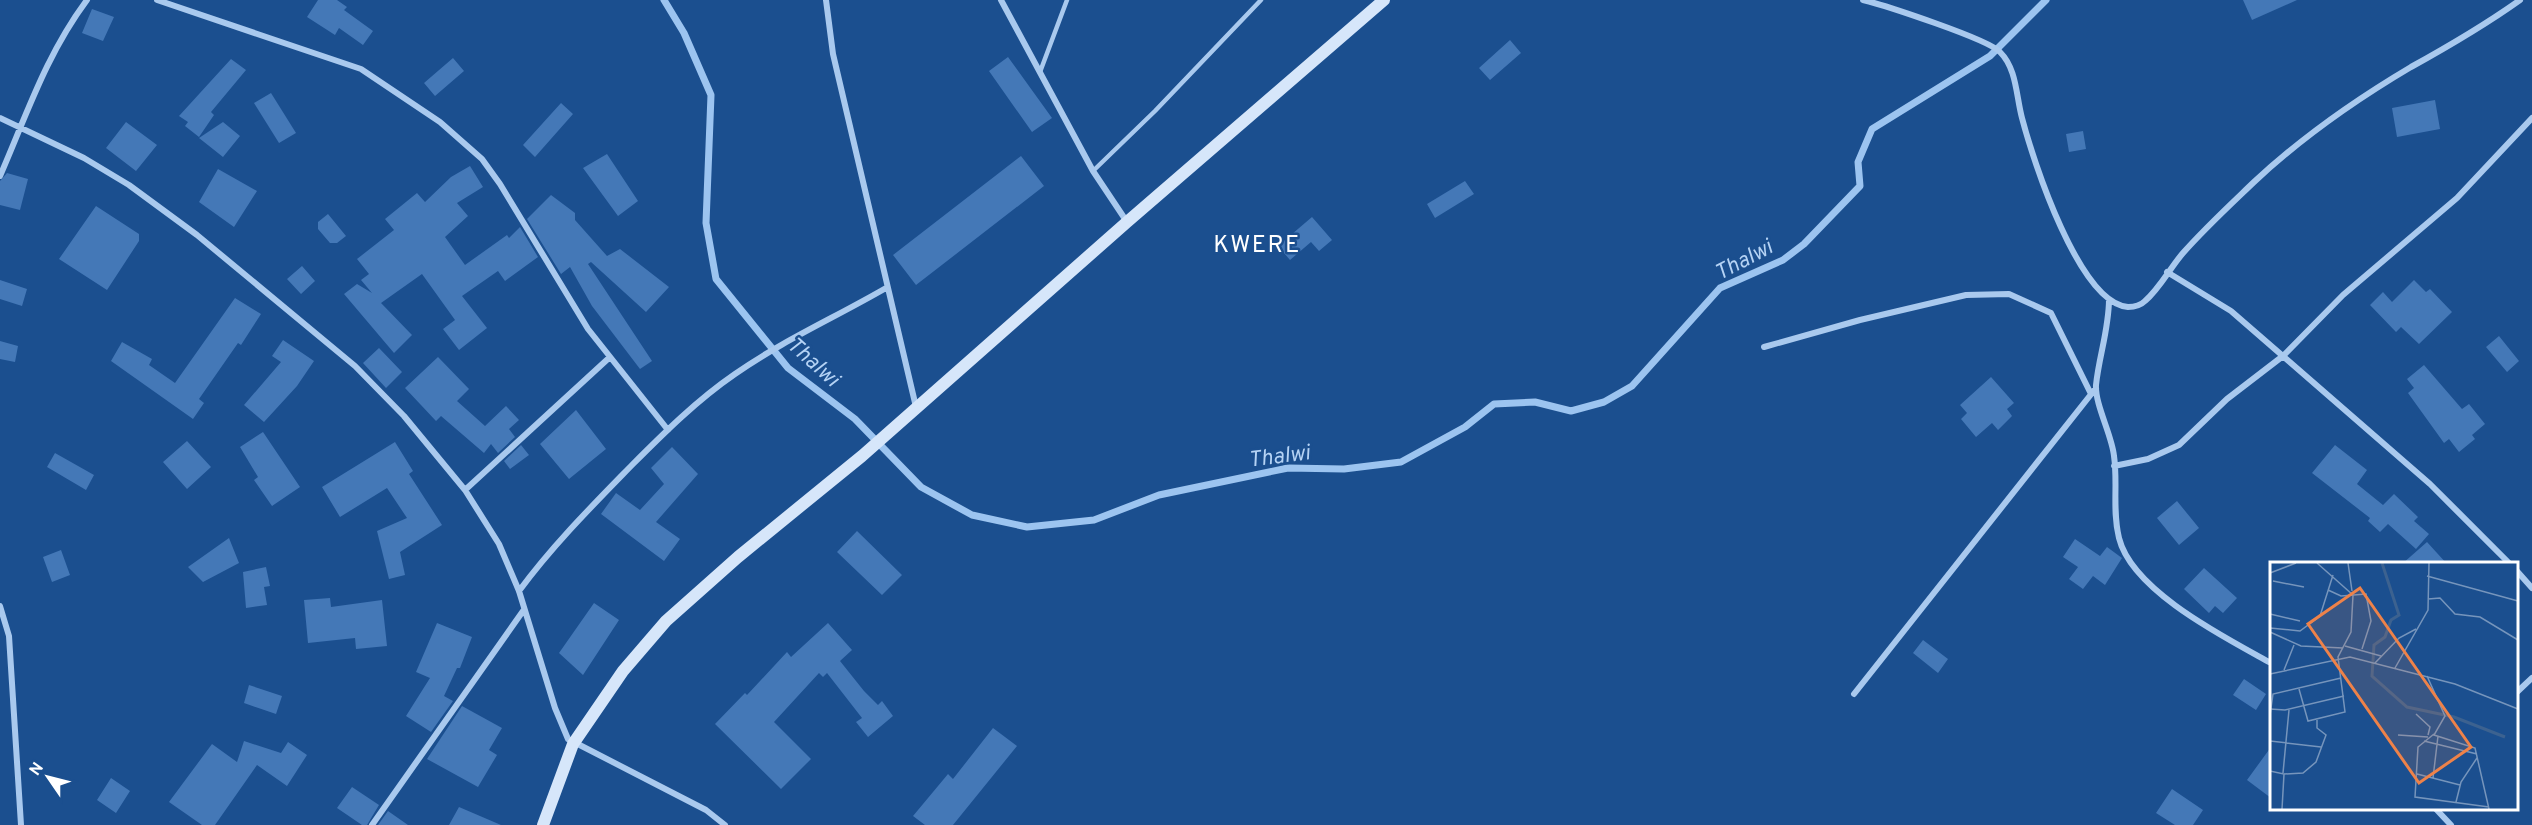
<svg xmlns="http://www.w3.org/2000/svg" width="2532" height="825" font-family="Overpass,sans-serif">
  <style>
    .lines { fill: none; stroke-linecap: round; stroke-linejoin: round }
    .stream { stroke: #9cc4f0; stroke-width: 7 }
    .building { fill: #4478b7 }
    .lane { stroke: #a9c9ee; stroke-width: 4.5 }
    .street { stroke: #a9c9ee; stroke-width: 6 }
    .secondary { stroke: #d6e6fa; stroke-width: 12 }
    .labels { text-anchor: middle; stroke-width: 5; stroke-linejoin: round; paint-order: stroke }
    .water-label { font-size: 22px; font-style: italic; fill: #b5d3f5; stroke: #1b4f8f }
    .quarter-label { font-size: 24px; letter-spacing: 1.5px; fill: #fff; stroke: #1b4f8f }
    .inset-river { fill: none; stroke: #3c6290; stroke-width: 3 }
    .inset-road { fill: none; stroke: #7695bc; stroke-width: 1.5 }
    .view { fill: #ee8249; fill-opacity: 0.15; stroke: #ee8249; stroke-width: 3 }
    .inset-edge { fill: none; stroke: #fff; stroke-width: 3 }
  </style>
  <rect width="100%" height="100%" fill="#1b4f8f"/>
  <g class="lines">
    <path class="stream" d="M664 0 684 33 711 95 706 223 716 279 788 368 855 419 921 487 972 515 1027 527 1094 520 1159 495 1288 468 1344 469 1401 462 1465 427 1494 404 1535 402 1571 411 1604 402 1632 386 1720 288 1783 260 1804 244 1860 186 1858 162 1872 129 1990 56 2046 0"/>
  </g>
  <path class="building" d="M318 0H337L347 7 344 10 373 31 363 45 339 28 335 35 307 17Z
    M2243 0H2297L2252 20Z
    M92 9 114 17 103 41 82 33Z
    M1510 40 1521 53 1490 80 1479 68Z
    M1008 57 1052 118 1032 132 989 71Z
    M453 58 464 71 435 96 424 83Z
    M231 59 246 70 211 112 214 115 199 137 185 126 188 122 179 116Z
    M271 93 296 133 279 143 254 103Z
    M2435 100 2440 129 2397 137 2392 108Z
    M561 103 573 114 535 157 523 145Z
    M126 122 157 145 136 171 106 148Z
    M223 122 240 136 223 157 199 138Z
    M2083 131 2086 149 2069 152 2066 134Z
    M607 154 638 201 618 216 583 168Z
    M1021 156 1044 186 916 285 893 255Z
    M470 166 483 187 457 203 468 216 445 237 465 265 507 235 509 238 520 227 538 257 505 281 498 271 462 296 487 328 459 350 443 329 455 320 422 274 381 303 412 335 394 353 344 294 357 284 372 293 361 280 369 274 357 259 394 230 385 219 417 193 425 202 451 177Z
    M218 169 257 191 234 227 199 202Z
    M7 173 28 179 20 210 0 205V181Z
    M1465 181 1474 194 1435 218 1427 204Z
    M551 195 575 213V220L607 256 620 249 669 287 646 312 591 262 588 264 652 361 640 369 592 306 570 267 561 274 527 219Z
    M96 206 139 234V241L107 290 59 259Z
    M328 214 346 236 337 243H330L318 229V222Z
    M1312 217 1332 240 1319 251 1311 242 1290 260 1278 246Z
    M302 266 315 281 301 294 287 279Z
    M0 280 27 289 22 306 0 299Z
    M2414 280 2426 292 2430 289 2452 312 2419 344 2401 327 2396 332 2370 305 2383 292 2392 302Z
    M235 298 261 314 241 345 238 343 199 399 204 403 193 419 111 361 122 342 152 359 149 365 175 383Z
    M2499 336 2519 361 2507 372 2486 347Z
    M283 340 314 361 297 386 264 422 244 405 281 362 272 356Z
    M0 341 18 346 15 362 0 359Z
    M379 348 402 372 386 388 363 363Z
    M438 357 469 389 457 401 485 426 506 406 519 420 509 429 515 437 498 453 491 444 484 453 441 416 436 421 405 388Z
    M2424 365 2462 409 2469 404 2485 424 2472 435 2475 439 2459 452 2449 439 2444 443 2408 393 2414 388 2407 379Z
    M1991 377 2014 403 2007 409 2012 416 1998 430 1992 423 1976 437 1961 419 1967 413 1960 405Z
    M576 410 606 449 569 479 540 444Z
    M263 432 300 487 272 506 254 480 258 477 240 447Z
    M187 441 211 467 187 489 163 462Z
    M395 442 413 471 409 474 442 525 400 552 405 575 389 579 377 531 407 518 387 488 340 517 322 487Z
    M521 445 529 455 510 469 504 461Z
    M2335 445 2367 470 2357 484 2383 505 2394 494 2418 517 2414 521 2429 534 2416 549 2388 524 2380 532 2368 521 2370 518 2312 473Z
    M672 447 698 474 656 522 680 539 664 561 601 514 616 493 640 510 664 484 651 468Z
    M55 453 94 475 86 490 47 467Z
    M2177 501 2199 528 2179 545 2157 518Z
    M857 531 902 575 882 595 837 552Z
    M229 538 239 563 203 582 188 567Z
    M2075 539 2100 556 2107 547 2122 558 2105 585 2093 576 2083 589 2069 579 2078 567 2063 557Z
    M2427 542 2447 564H2402Z
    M61 550 70 575 52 582 43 557Z
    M266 567 270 586 264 587 267 605 246 608 243 572Z
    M2204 568 2237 598 2223 613 2215 606 2209 613 2184 589Z
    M330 598 331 607 382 600 387 646 356 649 355 638 308 643 304 600Z
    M594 603 619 620 583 675 559 653Z
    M437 623 472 637 460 668H457L444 696 453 701 431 732 406 716 430 678 416 672Z
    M828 623 852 650 840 661 864 691 878 705 882 701 893 716 868 737 856 722 862 718 827 673 823 677 819 673 774 722 811 759 781 789 715 724 745 693 747 695 787 652 791 657Z
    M1923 640 1948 659 1938 673 1913 653Z
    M2244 679 2266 694 2256 710 2233 695Z
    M249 685 282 696 276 714 244 703Z
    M462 706 502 728 489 750 497 755 478 787 427 759Z
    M993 728 1017 746 953 825H925L913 816 948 774 953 779Z
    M244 741 281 753 288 742 307 755 287 786 257 765 215 825H202L169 802 212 744 237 762Z
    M2271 747V798L2247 780Z
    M111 778 130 791 116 813 97 800Z
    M352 787 379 805 367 825H362L337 808Z
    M2172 789 2203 810 2193 825H2175L2156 813Z
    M459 807 501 825H449Z
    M388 811 408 825H378Z"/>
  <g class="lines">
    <path class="lane" d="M1040 72 1067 0
      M1093 171 1155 111 1261 0"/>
    <path class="street" d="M157 0 361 69 440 122 482 159 500 184 588 329 668 430
      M826 0 833 54 916 407
      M1001 0 1093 171 1127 222
      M1863 0C1884 5 1988 39 2000 52 2017 69 2016 96 2022 118 2033 160 2079 303 2128 307 2134 307 2141 305 2145 301 2160 288 2170 268 2183 253 2205 228 2230 205 2254 182 2300 139 2357 99 2411 67 2449 46 2485 25 2520 0
      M0 118 84 158 129 185 197 235 355 366 404 416 465 490 499 544 519 591 555 708 568 739 706 810 725 825
      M0 176C27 114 46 55 87 0
      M2167 272 2231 311 2430 484 2510 564
      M2109 299C2109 329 2099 356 2096 385 2095 405 2112 435 2114 456 2118 483 2112 510 2119 538 2132 591 2226 638 2271 663
      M1764 347 1860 320 1966 295 2009 294 2051 313 2091 394
      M2114 466 2148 459 2179 445 2227 399 2283 356 2343 295 2457 198 2532 118
      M465 490 610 357
      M2516 570 2532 588
      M519 591C553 545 592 506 632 465 664 433 697 400 735 374 782 341 836 317 886 288
      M0 606 9 636 21 825
      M2516 693 2532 678
      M1854 694 2096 388
      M2435 808 2451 825
      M372 825 523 611"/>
    <path class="secondary" d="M543 825 573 744 623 671 666 621 738 557 862 456 1127 222 1384 0"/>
  </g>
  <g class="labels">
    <g class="water-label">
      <text transform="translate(1743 259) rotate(-28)" y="8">Thalwi</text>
      <text transform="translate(814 361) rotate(42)" y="8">Thalwi</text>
      <text transform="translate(1279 455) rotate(-7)" y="8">Thalwi</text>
    </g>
    <g class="quarter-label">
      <text x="1257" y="252">KWERE</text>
    </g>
  </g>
  <g transform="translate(2270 562)">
    <rect width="248" height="248" fill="#1b4f8f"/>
    <path class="inset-river" d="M112 1 129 53 121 58 115 75 104 83 102 114 137 145 184 155 235 175"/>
    <path class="inset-road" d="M78 1 82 29M0 11 26 1M157 14 248 39M3 19 34 25M58 28 71 34 96 32 101 59 92 87M158 37 170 36 185 52 210 55 248 78M0 52 30 59M0 66 30 69 50 54 63 13M0 70 31 84 73 86M75 84 111 94M105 101 129 76 146 67M125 106 158 48 159 1M14 108 24 83M0 112 80 95 185 122 248 147M157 114 175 154 164 173 205 186 219 247M29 127 38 159 75 150 68 95 81 70 83 33 47 1M0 147 15 148 74 134M146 152 160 165 158 173M0 153 3 132 71 116M164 172 148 185 145 235 219 245M128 173 158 175M0 179 51 185M154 179 207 192M0 209 14 212 12 247M13 211 19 148M14 212 33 211 46 200 56 173 47 166V158M147 212 190 223M163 216 168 174M186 240 191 220 207 196"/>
    <path class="view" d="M90 26 201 185 149 221 38 62Z"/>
    <rect width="248" height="248" class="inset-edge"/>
  </g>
  <g transform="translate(48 777) rotate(305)" stroke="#1b4f8f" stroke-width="4.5" paint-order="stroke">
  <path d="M0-4.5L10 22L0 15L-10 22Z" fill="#ffffff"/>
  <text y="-9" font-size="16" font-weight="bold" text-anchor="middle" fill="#ffffff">N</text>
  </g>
</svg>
